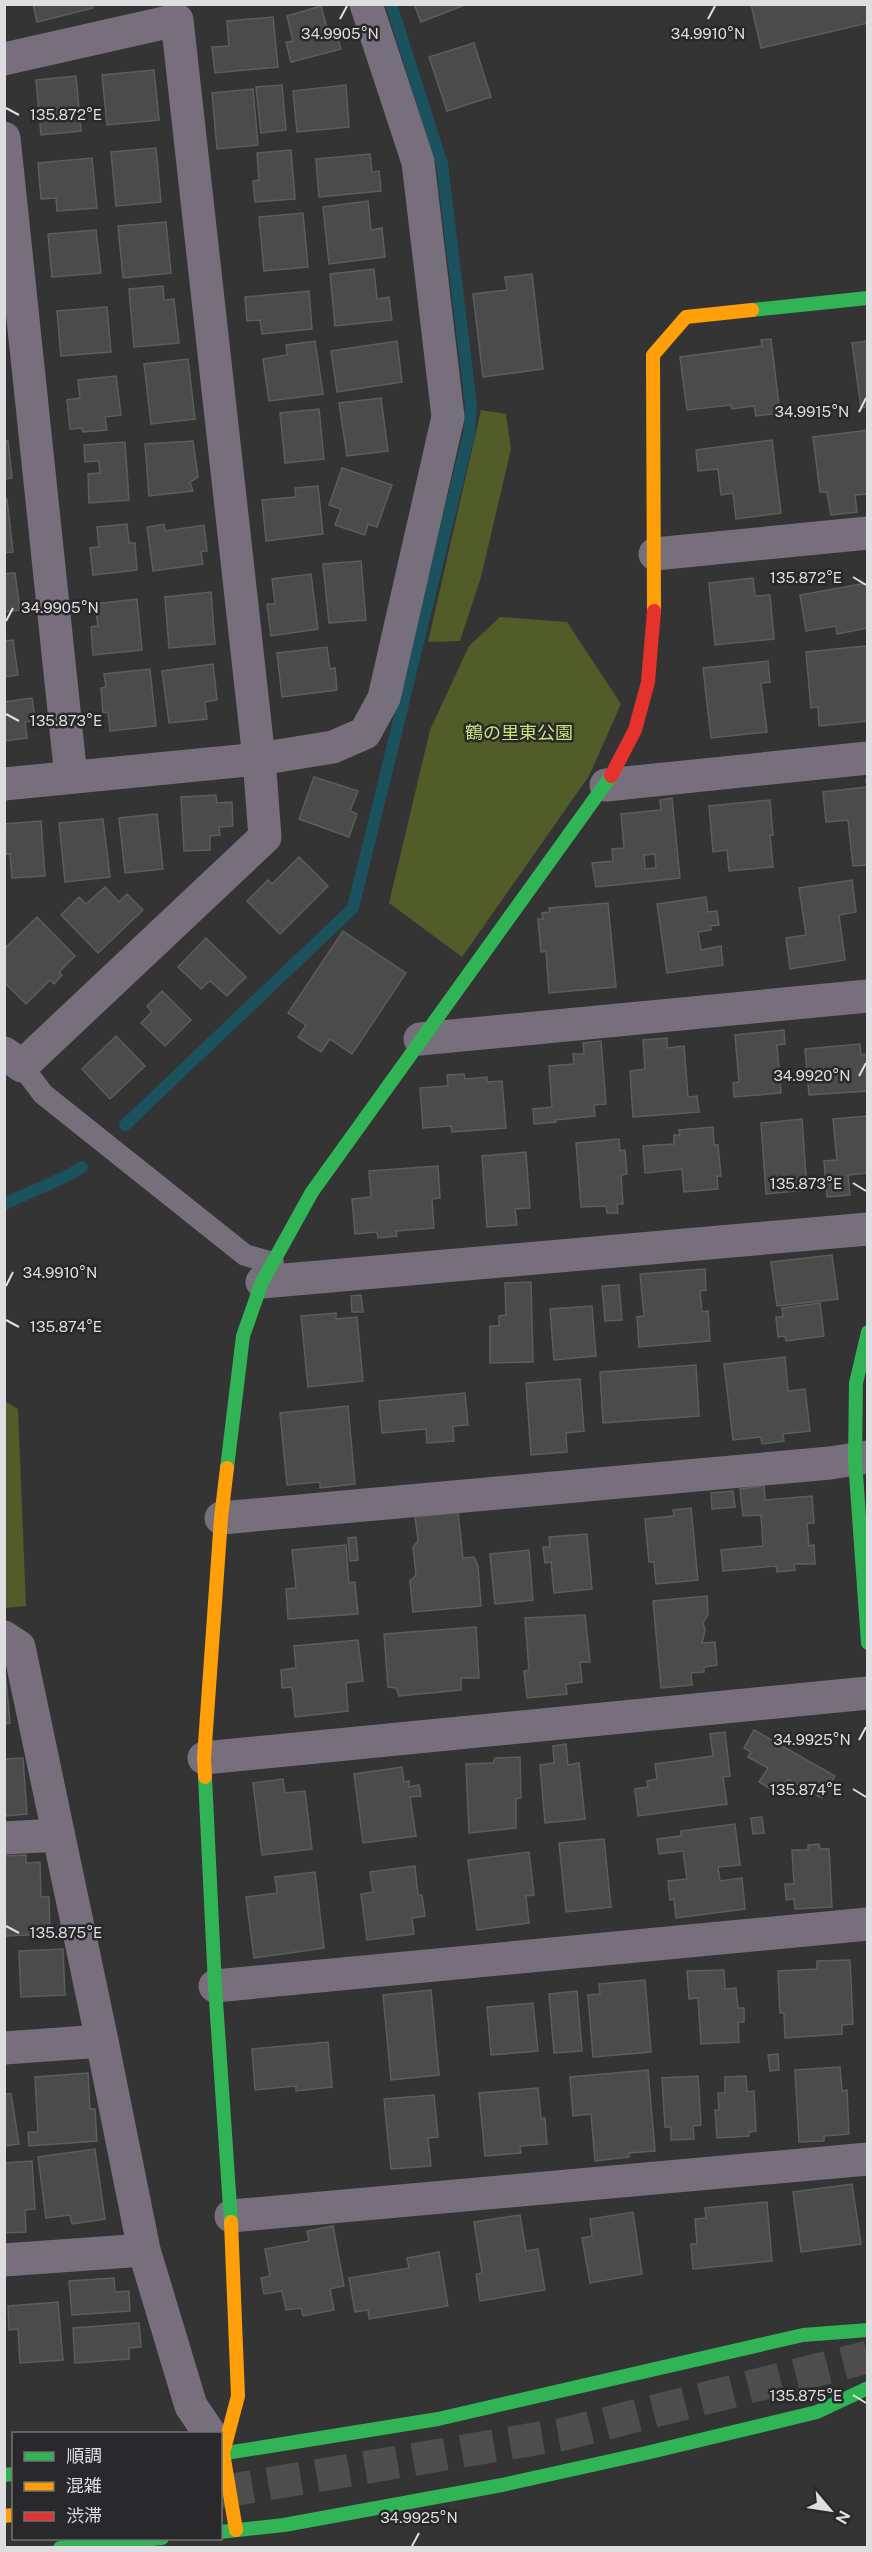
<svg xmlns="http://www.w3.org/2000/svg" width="872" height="2552" font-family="'Public Sans','Noto Sans JP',sans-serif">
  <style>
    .green { fill: #515c29 }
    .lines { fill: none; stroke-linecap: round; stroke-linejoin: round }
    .stream { stroke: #1c525e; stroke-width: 12 }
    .building { fill: #4b4b4c; stroke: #5d5d5e; stroke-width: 1.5; fill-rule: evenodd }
    .secondary-tunnel { stroke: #4e4e4f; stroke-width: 33; stroke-dasharray: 33 16; stroke-linecap: butt }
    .lane { stroke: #786f7c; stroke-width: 22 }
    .street { stroke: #786f7c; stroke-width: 33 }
    .fast { stroke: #30b455; stroke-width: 14 }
    .slow { stroke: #ff9f0a; stroke-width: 14 }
    .jam { stroke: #e5322d; stroke-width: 14 }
    .ticks { fill: none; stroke: #dedee1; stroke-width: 2 }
    .labels { text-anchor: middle; stroke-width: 5; stroke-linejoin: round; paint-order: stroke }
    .park-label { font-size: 18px; fill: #cae279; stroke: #29292c }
    .ticks-label { font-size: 15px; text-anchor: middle; fill: #dedee1; stroke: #29292c; stroke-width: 5; stroke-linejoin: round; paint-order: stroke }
  </style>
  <rect width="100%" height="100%" fill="#343435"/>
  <path class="green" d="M481 410 506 414 511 449 481 577 460 641 428 642Z
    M500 617 567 622 621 704 589 776 462 957 389 903 430 730 469 646Z
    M5 1401 18 1409 26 1606 5 1608Z"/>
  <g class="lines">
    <path class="stream" d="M125 1125 353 908 469 434 471 406 442 164 391 4
      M4 1204 69 1175 82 1167"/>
  </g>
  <path class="building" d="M33 4H92L93 8 37 22Z
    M414 4H467L421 22Z
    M751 4H868V23L761 48Z
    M321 6 328 32 335 30 341 49 291 62 286 42 293 41 287 16Z
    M273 17 278 67 215 73 212 47 229 46 227 21Z
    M474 43 491 97 447 111 429 57Z
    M154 70 159 120 107 125 102 75Z
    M76 76 81 131 41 135 36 80Z
    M282 85 286 130 261 133 256 87Z
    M346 85 349 127 297 132 293 91Z
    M253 89 258 145 217 149 212 93Z
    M156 148 161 202 116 206 111 152Z
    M291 150 295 199 255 202 253 181 259 180 257 153Z
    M370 154 372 172 379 171 381 191 319 197 316 159Z
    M92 158 97 208 57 211 56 198 41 199 38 163Z
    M368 201 371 230 382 228 385 257 329 264 323 207Z
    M303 213 308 267 264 271 259 217Z
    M166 222 171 273 123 278 118 226Z
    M96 230 101 273 52 277 48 234Z
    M374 269 377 299 389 297 392 320 335 326 330 274Z
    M532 274 543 369 483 377 473 294 507 290 505 277Z
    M163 286 164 300 174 299 179 343 134 347 129 289Z
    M309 291 312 329 262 334 260 320 247 321 245 297Z
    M107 307 111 352 61 356 57 311Z
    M771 339 780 413 756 416 754 406 732 409 731 405 687 410 680 357 762 346 761 340Z
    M315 341 323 394 269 401 263 359 287 355 286 345Z
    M397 341 402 382 337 392 331 351Z
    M868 341V407L861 408 852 343Z
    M188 359 195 419 151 424 144 364Z
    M116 376 121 415 105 417 107 430 83 432 82 428 70 429 67 400 80 398 78 380Z
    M381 398 388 451 347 456 339 403Z
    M319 409 324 459 285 463 280 413Z
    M868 430V494L855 495 857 512 831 515 827 492H820L813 437Z
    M772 440 781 513 736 519 733 493 721 495 718 469 698 471 696 450Z
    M4 441H8L12 478 4 479Z
    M193 441 198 477 190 482 193 491 149 496 145 444Z
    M125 442 129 500 89 503 88 474 100 473 99 461 85 462 84 445Z
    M342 468 392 485 377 527 368 524 365 535 335 525 341 509 329 505Z
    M318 486 323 534 266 541 262 500 296 497 295 488Z
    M7 499 13 552 4 553V500Z
    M127 524 129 543H135L137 570 93 575 90 548 99 547 97 527Z
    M164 524 165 531 204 525 207 551 201 552 203 564 153 571 147 527Z
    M361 561 366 620 329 623 323 564Z
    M15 573 20 610 4 612V574Z
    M311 574 318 629 271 636 267 604H275L272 579Z
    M753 578 755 596 770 595 774 639 715 645 709 583Z
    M867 583 868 628 837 634 836 626 806 631 800 595Z
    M211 592 215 644 169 648 165 597Z
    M137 599 142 650 93 655 91 627 98 626 95 604Z
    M13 640 18 675 4 677V641Z
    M865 646H868V721L819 726 818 707 811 708 806 652Z
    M327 647 330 669 335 668 337 690 282 697 277 653Z
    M768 661 770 682 761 683 767 732 711 738 703 668Z
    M213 664 217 700 205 702 207 719 169 723 162 671Z
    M150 669 156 726 110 731 108 712 103 713 101 688 106 687 104 674Z
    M32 698 35 720 25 722 27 738 4 741V702Z
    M314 777 358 791 350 811 357 814 349 837 299 819Z
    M866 780H868V865L853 866 848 820 826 822 823 792 867 787Z
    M216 795 217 803 232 802 233 826 219 827 220 835 210 836V850L184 851 181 797Z
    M672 798 680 878 596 887 592 863 613 861 612 849 624 848 621 814 661 810 660 800ZM655 854 656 868 645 869 644 855Z
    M770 800 773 835H770L773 867 729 871 727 850 713 852 709 806Z
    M157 814 163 869 125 873 119 818Z
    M103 819 110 877 65 882 59 823Z
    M41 821 45 876 12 878 10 854H4V824Z
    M299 857 328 886 280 934 247 901 268 880 272 884Z
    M852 880 856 912 839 915 845 960 790 969 786 938 806 935 799 888Z
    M105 887 119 902 127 894 143 910 98 953 61 915 79 897 86 904Z
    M706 897 708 912 717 911 719 925 710 926 711 930 698 932 701 950 721 946 723 965 667 973 657 904Z
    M608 903 616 987 549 993 546 951 541 952 538 919H543L542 913 550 912 549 908Z
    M37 917 75 956 59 972 62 975 54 984 50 980 26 1004 4 982V949Z
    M343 931 406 973 352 1054 330 1039 321 1052 298 1037 306 1025 288 1013Z
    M206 938 246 977 227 996 210 981 201 989 178 967Z
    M162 991 191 1020 165 1046 141 1023 152 1012 147 1006Z
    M784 1030 785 1044 777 1045 781 1093 734 1097 733 1083 739 1082 735 1035Z
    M116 1036 145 1066 110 1099 82 1069Z
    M667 1038V1048L684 1046 688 1097 697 1096 699 1112 633 1117 630 1071 645 1069 643 1040Z
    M601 1041 606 1104 594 1105 595 1116 555 1120 556 1122 534 1124 533 1109 552 1107 549 1066 574 1064 573 1054H584L583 1043Z
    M860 1044 861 1055 868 1054V1091L809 1095 805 1049Z
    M464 1074 465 1079 487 1077V1082L502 1081 506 1128 452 1132 451 1126 423 1128 420 1088 448 1086 447 1075Z
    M868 1116V1173L848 1175 850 1195 827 1197 824 1161 837 1160 833 1119Z
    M802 1119 807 1190 766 1194 761 1123Z
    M713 1127 714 1145H718L721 1176H717L718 1189 684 1192 682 1169 645 1173 643 1146 674 1144V1135H680L679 1130Z
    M619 1139 620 1151 625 1150 627 1174 621 1175 623 1204H617L618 1213H607L606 1206 581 1207 576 1143Z
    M526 1152 530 1208 515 1209 517 1225 487 1227 482 1156Z
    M438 1166 440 1198 432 1199 434 1228 396 1231 397 1236 378 1238 377 1232 355 1234 352 1199 371 1197 369 1171Z
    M832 1255 838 1299 777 1306 771 1262Z
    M705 1269 706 1290 700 1291 702 1312 708 1311 710 1341 639 1347 637 1317 644 1316 640 1274Z
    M531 1282 533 1362 490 1363V1326H499V1316L506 1315 505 1283Z
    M619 1285 622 1320 605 1321 602 1286Z
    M361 1295 363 1312H352L351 1296Z
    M820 1303 824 1336 786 1341 785 1336 778 1337 776 1317H783L782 1308Z
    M592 1306 596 1356 554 1360 550 1309Z
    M336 1313V1319L357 1317 363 1381 308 1387 301 1316Z
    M785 1357 788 1391 805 1389 810 1431 783 1434 784 1441 762 1444 761 1437 733 1440 724 1364Z
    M696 1365 699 1416 603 1423 600 1372Z
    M580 1379 584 1431 566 1433 567 1452 531 1455 526 1383Z
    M465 1393 468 1425 453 1426 454 1441 427 1443 426 1429 382 1433 379 1401Z
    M348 1406 355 1484 320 1488V1482L287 1485 280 1413Z
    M764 1486 765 1500 812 1496 814 1523H807L809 1546 814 1545 815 1564H794L795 1570 777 1572 776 1566 723 1571 721 1550 763 1546 761 1515 743 1516 740 1489Z
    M733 1491 735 1507 712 1509 711 1493Z
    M691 1508 698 1580 656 1584 654 1562H649L645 1519 674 1516 673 1510Z
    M458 1512 463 1558 474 1557 478 1566 481 1606 413 1612 410 1581 416 1575 413 1547 418 1541 415 1516Z
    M587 1534 592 1589 554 1593 551 1562 545 1563 543 1547H550L549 1537Z
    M356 1537 358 1560 350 1561 348 1538Z
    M346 1545 349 1583 355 1582 358 1614 288 1619 286 1589 296 1588 292 1550Z
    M529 1550 533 1600 495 1604 490 1554Z
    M707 1596 708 1614 703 1623 705 1630 702 1643 715 1642 717 1665 704 1667V1672L691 1673 692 1685 661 1688 653 1601Z
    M585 1615 590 1662H580L582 1682 566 1684 567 1694 527 1698 524 1671 529 1670 525 1618Z
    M476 1627 479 1678H461V1690L399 1696 396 1688 388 1687 384 1634Z
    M358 1640 363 1681 346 1683 348 1711 295 1717 292 1687 282 1688 281 1670 296 1668 294 1646Z
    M5 1668 10 1723 4 1724V1668Z
    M754 1730 835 1776 822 1798 788 1779 779 1794 759 1782 768 1768 748 1757 751 1752 744 1748Z
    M725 1732 730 1776 723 1777 727 1804 638 1816 635 1789 648 1787 647 1781 657 1779 655 1764 713 1756 710 1734Z
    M566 1744 568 1765 579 1763 585 1819 545 1823 540 1765 554 1763 553 1746Z
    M520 1757 521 1798 516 1799V1828L469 1833 466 1764 493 1763 495 1758Z
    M23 1758 27 1814 5 1816 4 1759Z
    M402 1767 404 1782 409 1781V1787L419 1785 421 1796 410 1797 416 1836 363 1843 354 1774Z
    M283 1779 285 1793 305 1791 312 1849 262 1855 253 1783Z
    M762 1817 764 1833 753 1834 751 1818Z
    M735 1824 740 1865 718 1867 720 1881 742 1878 745 1909 676 1918 674 1899 670 1900 668 1881 687 1879 683 1851 659 1854 657 1839 681 1836V1831Z
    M604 1839 611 1907 566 1912 559 1843Z
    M819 1844 820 1849H829L832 1907 795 1909 794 1899 786 1900 785 1884H794L792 1850H808V1845Z
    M529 1852 534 1895 526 1896 529 1923 477 1930 468 1860Z
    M26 1855V1863L40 1862 41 1897H49L50 1934 6 1936 4 1856Z
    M415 1866 418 1895H422L425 1916 412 1918 414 1934 367 1940 361 1894 373 1892 370 1872Z
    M315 1872 324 1948 254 1958 246 1897 277 1893 275 1877Z
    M63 1949 65 1995 21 1997 19 1951Z
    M850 1960 853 2024 842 2025V2034L785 2038 784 2013H780L778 1971 817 1969V1961Z
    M724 1970 725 1989 736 1988 738 2008H744V2022H738L739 2042 701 2044 698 1998 689 1999 687 1971Z
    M645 1980 651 2052 593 2057 588 1995 600 1994 599 1984Z
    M431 1990 439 2075 391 2080 383 1995Z
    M577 1991 582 2051 554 2053 549 1994Z
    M533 2003 538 2051 491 2055 487 2007Z
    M328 2042 332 2087 296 2091V2086L255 2090 252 2049Z
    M778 2054 779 2070 770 2071 768 2055Z
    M840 2067 842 2091 847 2090 849 2134 824 2136V2141L799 2142 795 2070Z
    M648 2070 655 2151 629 2153V2157L595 2161 591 2114 573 2116 570 2077Z
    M88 2073 90 2109H95L97 2141 29 2146 28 2132H38L35 2077Z
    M698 2076 701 2125 693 2126 694 2139 671 2140V2127H665L662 2078Z
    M746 2076 747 2092 754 2091 756 2131 749 2132V2136L717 2138 715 2110H719L718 2093H725V2077Z
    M538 2088 541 2119 545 2118 547 2144 520 2146 521 2153 485 2156 479 2093Z
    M4 2094H11L19 2144 4 2146Z
    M434 2095 438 2137 428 2138 431 2166 391 2169 384 2099Z
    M95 2149 105 2219 72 2224 70 2215 46 2218 38 2157Z
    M32 2161 35 2209 25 2210 26 2232 4 2233V2163Z
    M852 2184 861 2244 801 2252 793 2192Z
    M767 2202 772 2261 693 2269 691 2244H697L695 2219 706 2218 705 2208Z
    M633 2212 642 2274 590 2283 582 2238 592 2236 590 2219Z
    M520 2215 526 2251 538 2249 545 2290 480 2301 476 2274 482 2273 474 2222Z
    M333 2226 344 2286 330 2289 334 2310 303 2316 301 2308 286 2310 282 2291 264 2294 261 2278 270 2276 265 2249 309 2241 307 2231Z
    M439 2252 448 2306 369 2319 368 2310 355 2312 349 2278 409 2268 407 2258Z
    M114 2278 115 2292 129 2291 130 2311 72 2315 69 2281Z
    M58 2302 63 2360 20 2363 18 2329 9 2330 8 2306Z
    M139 2323 141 2347 129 2348V2359L75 2363 73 2328Z"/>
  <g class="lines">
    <path class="secondary-tunnel" d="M220 2492 564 2434 868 2357"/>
    <path class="lane" d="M22 1066 43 1094 245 1255 273 1263"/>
    <path class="street" d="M4 59 177 20 259 759 265 837 22 1066 4 1053
      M4 138 71 777
      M655 554 868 533
      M4 784 259 759 333 747 365 733 384 698 448 417 418 162 366 4
      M606 785 868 758
      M420 1039 868 996
      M262 1282 868 1229
      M221 1518 830 1463 868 1457
      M4 1637 19 1647 102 2041 144 2250 191 2406 210 2434
      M204 1758 868 1693
      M4 1838 58 1835
      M215 1986 868 1924
      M4 2048 102 2041
      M231 2216 868 2159
      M4 2260 144 2250"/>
    <path class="fast" d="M752 310 868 298
      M868 1332 856 1383 855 1460 868 1643
      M227 1468 243 1336 262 1282 312 1192 611 776
      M205 1777 215 1986 231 2222
      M220 2454 438 2419 803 2335 868 2330
      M4 2475 14 2474
      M220 2532 284 2525 502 2485 642 2454 817 2412 868 2388
      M60 2548 162 2538"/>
    <path class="slow" d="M654 611 653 355 686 317 752 310
      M205 1777 204 1758 221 1518 227 1468
      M231 2222 238 2396 223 2453 236 2530
      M4 2516 14 2515"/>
    <path class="jam" d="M611 776 635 730 648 682 654 611"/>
  </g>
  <path class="ticks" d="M340 19 347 6M708 19 715 6M6 108 19 115M859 412 866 398M853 577 866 585M6 621 13 608M6 714 19 721M859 1076 866 1063M853 1183 866 1191M6 1286 13 1272M6 1320 19 1327M859 1740 866 1727M853 1789 866 1797M6 1926 19 1933M853 2395 866 2403M412 2546 419 2533"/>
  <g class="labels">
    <g class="park-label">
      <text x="519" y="739">鶴の里東公園</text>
    </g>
  </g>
  <g class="ticks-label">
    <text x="340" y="39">34.9905°N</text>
    <text x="708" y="39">34.9910°N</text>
    <text x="66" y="120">135.872°E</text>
    <text x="812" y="417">34.9915°N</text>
    <text x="806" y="583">135.872°E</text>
    <text x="60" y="613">34.9905°N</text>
    <text x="66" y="726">135.873°E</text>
    <text x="812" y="1081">34.9920°N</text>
    <text x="806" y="1189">135.873°E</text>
    <text x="60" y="1278">34.9910°N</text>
    <text x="66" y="1332">135.874°E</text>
    <text x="812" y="1745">34.9925°N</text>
    <text x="806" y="1795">135.874°E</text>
    <text x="66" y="1938">135.875°E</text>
    <text x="806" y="2401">135.875°E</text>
    <text x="419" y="2523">34.9925°N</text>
  </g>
  <rect width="872" height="2552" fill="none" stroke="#dedee1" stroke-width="12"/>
  <rect x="12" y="2432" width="210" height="108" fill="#29292c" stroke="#717174" stroke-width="1.5"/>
  <rect x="24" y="2452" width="30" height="9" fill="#30b455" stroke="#717174" stroke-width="1.5"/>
  <text x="66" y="2462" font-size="18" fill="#dedee1">順調</text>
  <rect x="24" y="2482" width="30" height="9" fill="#ff9f0a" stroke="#717174" stroke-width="1.5"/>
  <text x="66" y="2492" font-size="18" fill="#dedee1">混雑</text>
  <rect x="24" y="2512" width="30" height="9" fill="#e5322d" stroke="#717174" stroke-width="1.5"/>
  <text x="66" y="2522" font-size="18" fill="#dedee1">渋滞</text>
  <g transform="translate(830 2510) rotate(119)" stroke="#29292c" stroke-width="4.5" paint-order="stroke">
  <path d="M0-4.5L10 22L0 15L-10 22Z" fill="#dedee1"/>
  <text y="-9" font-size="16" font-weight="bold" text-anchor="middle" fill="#dedee1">N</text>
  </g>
</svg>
